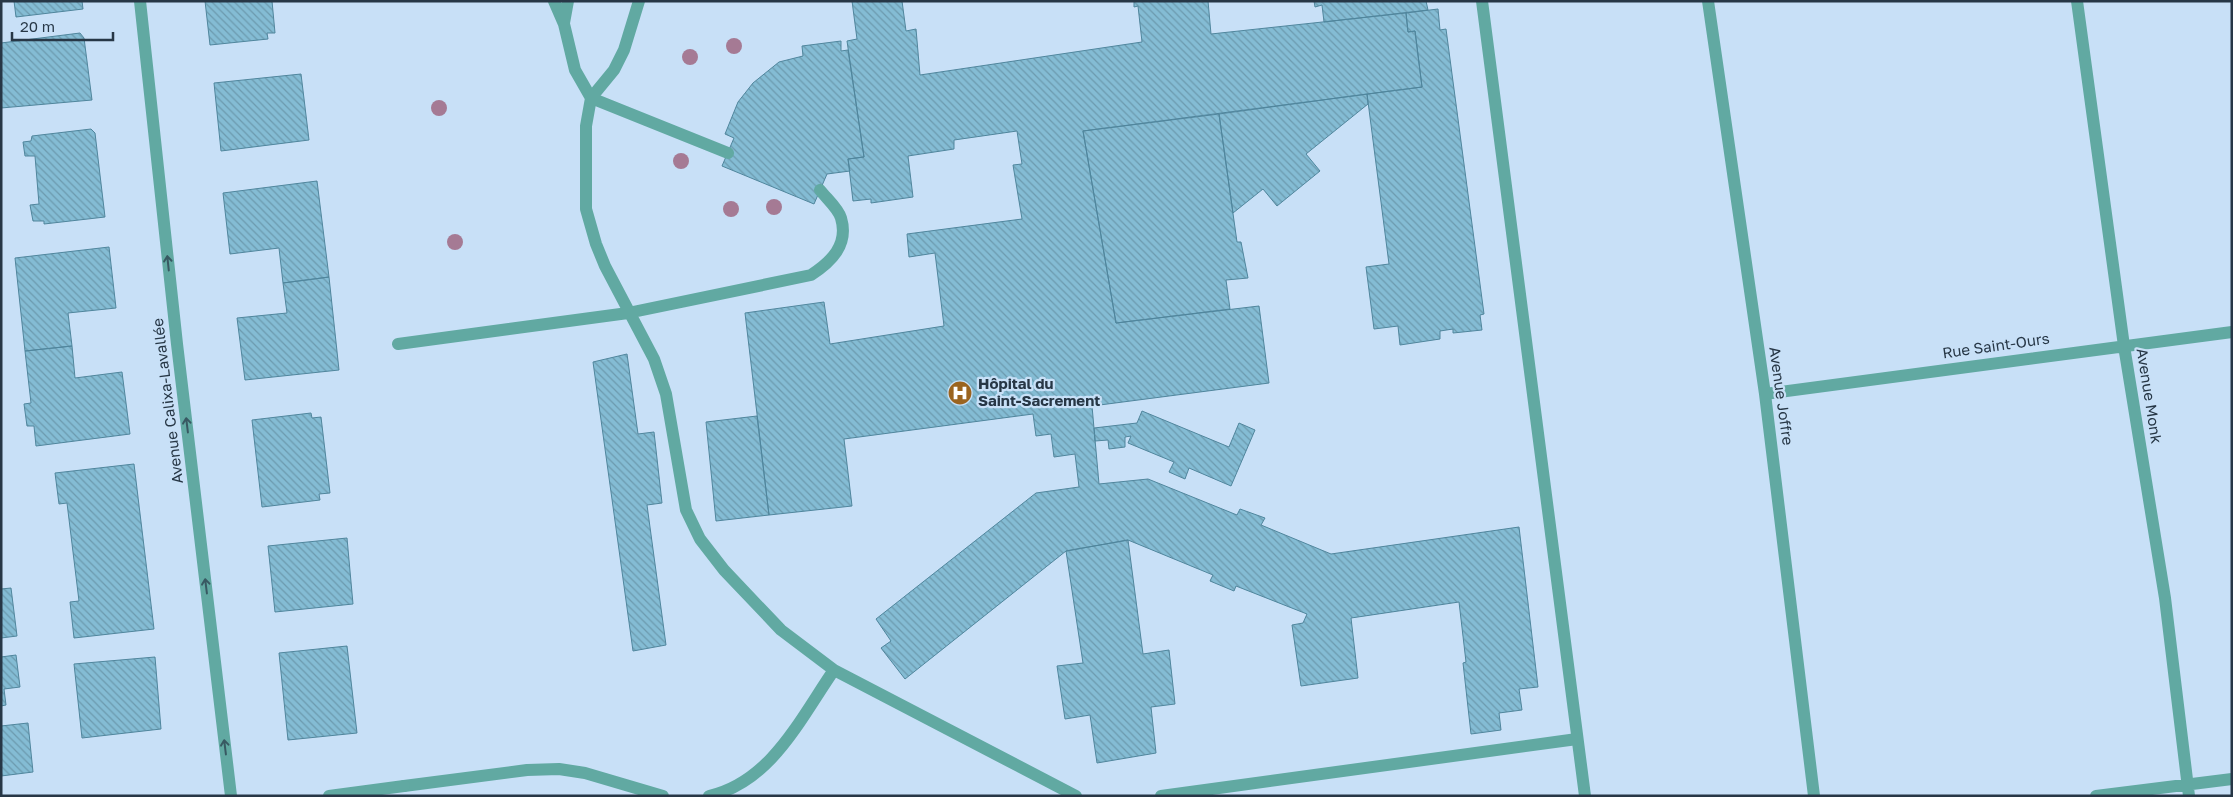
<svg xmlns="http://www.w3.org/2000/svg" width="2233" height="797" font-family="'Golos Text',sans-serif">
  <style>
    .building { fill: url(#building-back-hatch); stroke: #50869d }
    .lines { fill: none; stroke-linecap: round; stroke-linejoin: round }
    .service { stroke: #61a9a2; stroke-width: 12 }
    .minor { stroke: #61a9a2; stroke-width: 12 }
    .tree { fill: #a57a94 }
    .oneway { stroke: #385962 }
    .labels { text-anchor: middle; stroke-width: 4.5; stroke-linejoin: round; paint-order: stroke }
    .street-label { font-size: 15px; fill: #273746; stroke: #c8e0f7 }
    .poi-label { font-size: 15px; font-weight: bold; fill: #273746; stroke: #c8e0f7; text-anchor: start }
  </style>
  <defs>
    <pattern id="building-back-hatch" width="6" height="6" patternUnits="userSpaceOnUse" patternTransform="scale(1.25)"><rect width="6" height="6" fill="#84bcd4"/><path d="M-1 5l2 2M0 0l6 6M5-1l2 2" fill="none" stroke="#6c9aae"/></pattern>
  </defs>
  <rect width="100%" height="100%" fill="#c8e0f7"/>
  <path class="building" d="M14 1H82L83 9 16 17Z
    M205 1H272L275 33H267L268 39 210 45Z
    M852 1H902L906 31 916 29 920 75 1142 42 1138 6 1134 7V1H1208L1211 34 1406 13 1408 32 1415 31 1422 87 1083 131 1116 323 1259 306 1269 383 1092 406 1099 484 1148 479 1237 515 1240 509 1265 518 1261 525 1331 554 1519 527 1538 687 1519 689 1522 710 1499 713 1501 730 1471 734 1463 663 1466 662 1459 602 1351 618 1358 678 1301 686 1292 625 1303 623 1307 614 1236 586 1234 591 1210 581 1213 575 1128 540 1066 551 905 679 881 648 891 641 876 619 1036 493 1079 487 1075 454 1054 457 1051 434 1036 436 1033 414 844 439 852 506 769 515 745 313 824 302 830 344 944 326 935 253 909 257 907 234 1022 219 1013 165 1022 164 1017 131 954 140V149L908 156 913 197 871 203V199L853 201 848 159 864 157 847 41 857 39Z
    M1314 1H1426L1428 10 1324 22 1322 5 1315 7Z
    M1438 9 1440 30 1446 29 1484 314 1480 315 1482 330 1453 333V329L1440 331V339L1400 345 1398 326 1374 329 1366 267 1389 264 1367 94 1422 87 1415 31 1408 32 1406 13Z
    M80 33 84 38 92 100 1 108V43Z
    M841 41V51L848 50 864 157 848 159 850 171 827 174 814 204 722 166 734 138 725 134 738 102 753 83 779 62 803 56 802 46Z
    M301 74 309 140 221 151 214 83Z
    M1367 94 1368 104 1306 154 1320 171 1277 206 1263 189 1233 213 1219 114Z
    M1219 114 1237 242H1241L1248 278 1226 280 1230 309 1116 323 1083 131Z
    M91 129 95 133 105 217 44 224V221H33L30 205 39 204 35 156H25L23 142 31 141 32 136Z
    M317 181 329 277 283 283 279 248 230 254 223 193Z
    M109 247 116 308 68 313 72 346 25 351 15 258Z
    M329 277 339 370 245 380 237 318 287 313 283 283Z
    M72 346 75 378 122 372 130 434 36 446 34 426H27L24 404 31 403 25 351Z
    M627 354 638 434 654 432 662 503 647 505 666 645 633 651 593 362Z
    M1142 411 1229 447 1239 423 1255 430 1231 486 1189 468 1185 479 1169 472 1174 462 1128 443 1131 436 1125 437V447L1109 449 1108 440 1095 441 1094 428 1137 423Z
    M311 413 312 418 321 417 330 493 319 494 320 500 262 507 252 420Z
    M757 416 769 515 716 521 706 422Z
    M134 464 154 629 74 638 70 602 79 601 67 503 59 504 55 473Z
    M347 538 353 604 275 612 268 546Z
    M1128 540 1143 654 1169 650 1175 704 1151 707 1156 753 1097 763 1090 715 1065 719 1057 666 1083 663 1066 551Z
    M11 588 17 636 1 638V589Z
    M347 646 357 733 288 740 279 653Z
    M16 655 20 687 4 689 6 705 1 706V657Z
    M155 657 161 729 82 738 74 664Z
    M28 723 33 772 1 776V726Z"/>
  <g class="lines">
    <path class="service" d="M554 1 564 24 575 70 591 98 586 126V209L596 244 605 266 654 359 666 394 686 510 700 539 724 570 781 630 834 670 1076 796
      M639 1 624 50 614 70 591 98 728 153
      M1482 1 1585 796
      M564 23 568 1
      M398 344 628 313 811 275C831 262 849 245 841 218 838 208 826 198 820 190
      M404 786 527 770 559 769 585 773 663 796
      M709 796C771 782 800 719 834 670
      M1161 796 1577 739"/>
    <path class="minor" d="M140 1 177 344 231 796
      M1708 1 1765 394 1814 796
      M2077 1 2124 346 2165 598 2189 796
      M1765 394 2232 332
      M329 796 404 786
      M2096 796 2232 779"/>
  </g>
  <g class="tree">
    <circle cx="734" cy="46" r="8"/>
    <circle cx="690" cy="57" r="8"/>
    <circle cx="439" cy="108" r="8"/>
    <circle cx="681" cy="161" r="8"/>
    <circle cx="774" cy="207" r="8"/>
    <circle cx="731" cy="209" r="8"/>
    <circle cx="455" cy="242" r="8"/>
  </g>
  <defs><path id="oneway-shaft" d="M-6 0H5M1.5-3L5.5 0L1.5 3" fill="none" stroke-width="1.6" stroke-linecap="round" stroke-linejoin="round" transform="scale(1.25)"/></defs>
  <g class="oneway">
    <use href="#oneway-shaft" transform="translate(168 263) rotate(-96)"/>
    <use href="#oneway-shaft" transform="translate(187 425) rotate(-97)"/>
    <use href="#oneway-shaft" transform="translate(206 586) rotate(-97)"/>
    <use href="#oneway-shaft" transform="translate(225 747) rotate(-97)"/>
  </g>
  <defs>
    <symbol id="hospital-disc" viewBox="-11 -11 22 22"><circle r="9.5" fill="#9b641f" stroke="#c8e0f7"/><path d="M-5-5h3v3.5h4V-5h3V5h-3V1.5h-4V5h-3Z" fill="#fff"/></symbol>
  </defs>
  <g fill-rule="evenodd">
    <use href="#hospital-disc" x="946" y="379" width="28" height="28"/>
  </g>
  <g class="labels">
    <g class="street-label">
      <text transform="translate(1996 346) rotate(-8)" y="5">Rue Saint-Ours</text>
      <text transform="translate(1781 396) rotate(82)" y="5">Avenue Joffre</text>
      <text transform="translate(2149 396) rotate(81)" y="5">Avenue Monk</text>
      <text transform="translate(168 401) rotate(-97)" y="5">Avenue Calixa-Lavallée</text>
    </g>
    <g class="poi-label">
      <text x="978" y="389">Hôpital du<tspan x="978" dy="17">Saint-Sacrement</tspan></text>
    </g>
  </g>
  <rect width="2233" height="797" fill="none" stroke="#273746" stroke-width="5"/>
  <path d="M12 32v8h101v-8" fill="none" stroke="#273746" stroke-width="2.5"/>
  <text x="20" y="32" font-size="15" fill="#273746" stroke="#c8e0f7" stroke-width="4" paint-order="stroke">20 m</text>
</svg>
